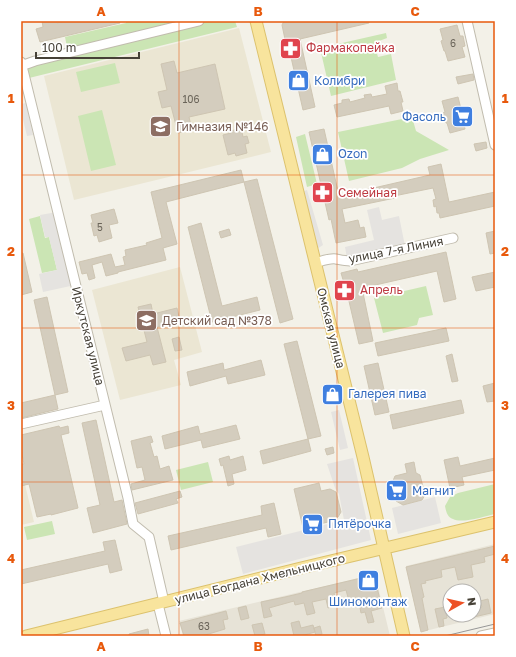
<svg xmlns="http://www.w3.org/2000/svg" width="516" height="657" font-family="'Golos Text',sans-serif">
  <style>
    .residential { fill: #e7e3d7; fill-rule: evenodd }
    .education { fill: #ebe6d3 }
    .green { fill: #cbe5b4 }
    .parking { fill: #e5e3e0 }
    .building { fill: #d4cdbe; stroke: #cec5b2 }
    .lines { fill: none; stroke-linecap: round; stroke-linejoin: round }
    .minor-casing { stroke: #c1bcae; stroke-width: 11 }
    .major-casing { stroke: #dcc26d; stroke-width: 13 }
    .minor { stroke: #fff; stroke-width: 9 }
    .major { stroke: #f8e49d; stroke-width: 11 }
    .tram { stroke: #979797; stroke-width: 1 }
    .grid { fill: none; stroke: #e8590c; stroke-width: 1; stroke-opacity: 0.55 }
    .labels { text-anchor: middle; stroke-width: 3.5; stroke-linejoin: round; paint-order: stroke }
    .number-label { font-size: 10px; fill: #6a6459 }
    .health-label { font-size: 12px; fill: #be3a42; stroke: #fff; text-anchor: start }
    .shop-label { font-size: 12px; fill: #366cbe; stroke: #fff; text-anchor: start }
    .education-label { font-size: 12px; fill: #785e54; stroke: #fff; text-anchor: start }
    .street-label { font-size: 12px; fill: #464137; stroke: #fff }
    .neatline { fill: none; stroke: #e8590c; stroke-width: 1.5 }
    .grid-label { font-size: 13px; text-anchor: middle; font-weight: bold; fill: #e8590c }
  </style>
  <rect width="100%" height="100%" fill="#f3f1e8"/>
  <path class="residential" d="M495 544V614L421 632 406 566ZM450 591H474V615H450Z
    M375 574 390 636H183L179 621Z"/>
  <path class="education" d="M239 28 271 152 74 200 44 76Z
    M180 267 202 352 174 360 181 385 120 400 92 290Z
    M21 468 34 522 21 525Z"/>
  <path class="green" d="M126 21H235L237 27 29 78 25 62 64 52 67 47 65 37 126 23Z
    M386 33 387 38 374 43 378 57 391 54 396 80 331 96 320 48Z
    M115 63 120 83 81 92 76 72Z
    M102 110 116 165 91 171 78 116Z
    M412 117 416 131 449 150 420 159 402 168 349 181 338 132Z
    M305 134 317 184 307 187 296 137Z
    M40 216 45 238 49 237 57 270 42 273 29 219Z
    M426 286 433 315 419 318 417 325 383 333 374 298Z
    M208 462 213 482 181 490 176 470Z
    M495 484V514C485 516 462 524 453 519 447 517 446 511 445 506L450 497 458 493Z
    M52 521 55 534 27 540 24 527Z"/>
  <path class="parking" d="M26 103 33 135 27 136 21 111V104Z
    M307 190 323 245 317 249 302 192Z
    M379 207 382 220 399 216 405 246 347 258 345 247 374 240 367 210Z
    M57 212 75 285 43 292 39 274 57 270 49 237H45L40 215Z
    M339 410 348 448 340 450 331 412Z
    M353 458 371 540 243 574 236 547 344 520 339 494 335 488 327 464Z
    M435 497 441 523 398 534 392 508Z"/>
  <path class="building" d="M42 21H57V23L65 21H119L120 23 40 42 36 29 43 27Z
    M284 21H369V23L300 39 315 107 303 110 288 44H286L282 25Z
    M457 25 460 36H463L465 46 462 47 465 57 448 61 445 51H444L441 41 443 40 440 29Z
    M174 61 177 73 215 64 225 109 189 117 192 130 178 133 171 106 162 108 158 92 167 90 161 64Z
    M473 74 474 80 458 84 456 77Z
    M397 83 398 91H400L403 102H401L403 111 391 114 389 106 337 117 334 105 342 103V100L349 99 350 102 365 98 364 95 371 94 372 97 387 94 385 86Z
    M458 97 461 109 463 108 464 113 465 119H463L465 129 450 133 447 123H446L443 113 445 112 442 101Z
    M241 128 243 137 247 136 249 143 245 144 247 153 236 156 235 153 228 155 223 135 231 133V131Z
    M324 129 339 196 430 175 428 167 441 164 449 202 495 192V206L440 218 439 213H437L436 206 434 207 433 200 436 199 433 188 394 196 395 198 342 209 345 223 358 220 360 228 364 227 366 237 336 243 331 219 329 220 309 132Z
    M486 142 487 148 476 151 474 144Z
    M241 170 244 182 166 202 177 244 163 248 166 260 118 272V273L106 276 102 262 92 265 95 278 89 280 87 273 82 274 79 262 111 254 115 267 125 265 123 257 126 256 125 250 147 245 146 243 162 238 151 192Z
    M257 179 293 319 280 323 244 182Z
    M114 209 118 223 109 225 112 238 99 242 97 235 94 236 91 223H93L91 215Z
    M201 223 222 306 257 297 260 310 212 322 188 227Z
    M229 229 231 235 221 238 219 232Z
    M495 231V253L490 254 486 233Z
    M446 252 456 299 444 302 437 271 362 288 373 341 359 344 348 297H347L346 292H344L342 283H344L341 273 357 269 358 272Z
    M21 253H23L32 292 21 295Z
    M495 272V287L476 291 472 277Z
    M47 297 68 392 55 395 34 300Z
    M151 304 153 314 177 308 180 321 157 327 166 362 153 365 150 355 126 361 122 348 147 342 138 307Z
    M446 328 449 341 378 356 375 343Z
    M179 337 182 350 175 351 172 339Z
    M297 341 321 436 308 439 284 344Z
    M452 354 458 381 452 382 446 356Z
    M261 360 265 375 228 384 226 376 190 386 187 372 223 363 224 370Z
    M378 363 389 412 375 415 364 366Z
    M495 383V401L487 402 483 386Z
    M333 386 337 401 329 403 325 388Z
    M55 395 58 409 21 418V403Z
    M461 400 464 413 393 429 390 415Z
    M96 420 114 502 122 500 127 524 93 533 87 508 100 505 82 423Z
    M236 425 240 439 203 448 201 440 165 449 162 436 198 426 200 434Z
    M59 426 60 428 68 426 69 433 61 435 78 508 51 515V514L37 517 29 484 21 486V464H24L21 449V435Z
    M151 436 153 442 150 443 154 457 157 456 160 469 169 466 173 480 132 490 131 484 145 480 142 467 137 468 131 441Z
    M308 439 311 451 263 464 260 451Z
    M333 447 334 453 327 455 325 449Z
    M229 456 230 460 243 456 246 470 232 474 234 484 228 486 223 465 221 466 219 459Z
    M458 457 460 466 495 458V470L462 477 464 485 450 488 444 460Z
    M414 462 416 473 420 475 425 495 422 500 403 505 396 501 392 483 395 476 407 473 405 464Z
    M319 483 321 491 330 489 336 492 341 512 338 517 328 520V522L303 528 294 489Z
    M180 491 182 497 176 499 178 503 138 514 135 503Z
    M274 503 281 534 268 537 266 528 171 550 168 536 262 515 261 506Z
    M115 540 122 570 110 573 108 564 21 584V570L105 551 103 542Z
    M495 546V554L484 557 485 562 471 565 473 577 458 580 455 567 441 570 442 577 425 581 426 583 421 584 424 597 422 598 428 630 421 632 406 567Z
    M374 575 382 608 371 611 374 622 368 623 365 612 361 613 358 598 349 601 346 590 334 593 337 605 328 608 326 599 312 602 315 613 307 615 304 603 295 605 294 601 269 608 272 616 264 618 261 602 285 597 302 593V592Z
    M488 599 491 613 474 617V609L482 607 480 601Z
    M246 606 249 618 241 620 238 608Z
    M445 607 447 618 443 619 444 626 439 627 435 609Z
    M226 611 228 619 223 620 225 629 202 636H184L180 623Z
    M299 621 301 628 313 625 315 632 301 636H294L291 623Z
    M262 623 265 634 255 636 252 625Z
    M320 626 322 634 316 636 314 628Z
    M148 629 149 636H129V634Z"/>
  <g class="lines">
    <defs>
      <path id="minor" d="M467 21 495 145
        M21 62 128 498 133 524 149 537 164 602
        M21 66 35 61 199 21
        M315 263C322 261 329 258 336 259 341 260 345 261 350 261L453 238
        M21 424 105 405
        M158 604 166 636
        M481 636 495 633"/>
      <path id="major" d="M256 21 363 457 404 636
        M26 636 301 568 495 522"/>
    </defs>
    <use href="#minor" class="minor-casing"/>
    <use href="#major" class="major-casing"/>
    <use href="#minor" class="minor"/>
    <use href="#major" class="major"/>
    <path class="tram" d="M445 636 495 624"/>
  </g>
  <path class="grid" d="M179 21V636M337 21V636M21 175H495M21 328H495M21 482H495"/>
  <defs>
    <symbol id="pharmacy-square" viewBox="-11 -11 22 22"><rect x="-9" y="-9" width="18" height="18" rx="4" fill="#e0444e" stroke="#fff"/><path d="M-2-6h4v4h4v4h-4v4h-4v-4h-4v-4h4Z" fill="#fff"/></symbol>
    <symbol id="shop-square" viewBox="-11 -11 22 22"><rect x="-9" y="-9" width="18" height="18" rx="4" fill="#3f7fe0" stroke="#fff"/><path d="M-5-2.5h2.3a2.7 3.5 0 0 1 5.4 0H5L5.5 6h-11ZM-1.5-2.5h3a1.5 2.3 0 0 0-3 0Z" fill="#fff"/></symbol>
    <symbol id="supermarket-square" viewBox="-11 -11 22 22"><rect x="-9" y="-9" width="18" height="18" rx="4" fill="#3f7fe0" stroke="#fff"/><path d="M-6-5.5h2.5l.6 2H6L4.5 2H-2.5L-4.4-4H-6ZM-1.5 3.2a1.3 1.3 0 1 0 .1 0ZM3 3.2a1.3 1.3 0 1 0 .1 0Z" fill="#fff"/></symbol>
    <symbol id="school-square" viewBox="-11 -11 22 22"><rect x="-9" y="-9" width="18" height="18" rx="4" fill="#8d6e63" stroke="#fff"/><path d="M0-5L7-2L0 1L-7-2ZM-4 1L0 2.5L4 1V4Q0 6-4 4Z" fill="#fff"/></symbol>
  </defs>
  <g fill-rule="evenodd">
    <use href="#pharmacy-square" x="278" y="36" width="25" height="25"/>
    <use href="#shop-square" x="286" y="68" width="25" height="25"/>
    <use href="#supermarket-square" x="450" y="104" width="25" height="25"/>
    <use href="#school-square" x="148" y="114" width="25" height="25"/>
    <use href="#shop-square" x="310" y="142" width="25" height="25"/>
    <use href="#pharmacy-square" x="310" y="180" width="25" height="25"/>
    <use href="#pharmacy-square" x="332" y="278" width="25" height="25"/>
    <use href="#school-square" x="134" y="308" width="25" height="25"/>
    <use href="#shop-square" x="320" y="382" width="25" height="25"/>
    <use href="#supermarket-square" x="384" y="478" width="25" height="25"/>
    <use href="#supermarket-square" x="300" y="512" width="25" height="25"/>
    <use href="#shop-square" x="356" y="568" width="25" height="25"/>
  </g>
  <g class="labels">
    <g class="number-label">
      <text x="453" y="47">6</text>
      <text x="191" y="103">106</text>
      <text x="100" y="231">5</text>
      <text x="204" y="630">63</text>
    </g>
    <g class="health-label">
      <text x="306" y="52">Фармакопейка</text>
      <text x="338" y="197">Семейная</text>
      <text x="360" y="294">Апрель</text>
    </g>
    <g class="shop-label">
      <text x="314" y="85">Колибри</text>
      <text x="446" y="121" text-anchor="end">Фасоль</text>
      <text x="338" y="158">Ozon</text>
      <text x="348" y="398">Галерея пива</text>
      <text x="412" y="495">Магнит</text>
      <text x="328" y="528">Пятёрочка</text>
      <text x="368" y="606" text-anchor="middle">Шиномонтаж</text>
    </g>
    <g class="education-label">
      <text x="176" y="131">Гимназия №146</text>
      <text x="162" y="325">Детский сад №378</text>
    </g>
    <g class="street-label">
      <text transform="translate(396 250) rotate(-11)" y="4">улица 7-я Линия</text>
      <text transform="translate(331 328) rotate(76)" y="4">Омская улица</text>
      <text transform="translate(88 336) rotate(76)" y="4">Иркутская улица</text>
      <text transform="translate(260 579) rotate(-14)" y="4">улица Богдана Хмельницкого</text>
    </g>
  </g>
  <rect width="516" height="657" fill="none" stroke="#ffffff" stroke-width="44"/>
  <g transform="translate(462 603) rotate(82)"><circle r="19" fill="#ffffff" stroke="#b5b3af"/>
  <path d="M0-3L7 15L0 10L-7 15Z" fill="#ed5126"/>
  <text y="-6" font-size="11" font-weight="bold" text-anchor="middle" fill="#464137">N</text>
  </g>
  <path d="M36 52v6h103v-6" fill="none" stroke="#464137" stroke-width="2"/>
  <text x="42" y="52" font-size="12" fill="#464137" stroke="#ffffff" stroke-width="3" paint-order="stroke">100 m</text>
  <rect x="22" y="22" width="472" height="613" class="neatline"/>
  <g class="grid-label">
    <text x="101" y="16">A</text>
    <text x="258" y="16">B</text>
    <text x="415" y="16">C</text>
    <text x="11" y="103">1</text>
    <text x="505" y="103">1</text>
    <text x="11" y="256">2</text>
    <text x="505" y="256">2</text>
    <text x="11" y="410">3</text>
    <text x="505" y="410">3</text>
    <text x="11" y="563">4</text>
    <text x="505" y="563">4</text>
    <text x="101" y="651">A</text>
    <text x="258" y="651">B</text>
    <text x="415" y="651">C</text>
  </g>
</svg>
